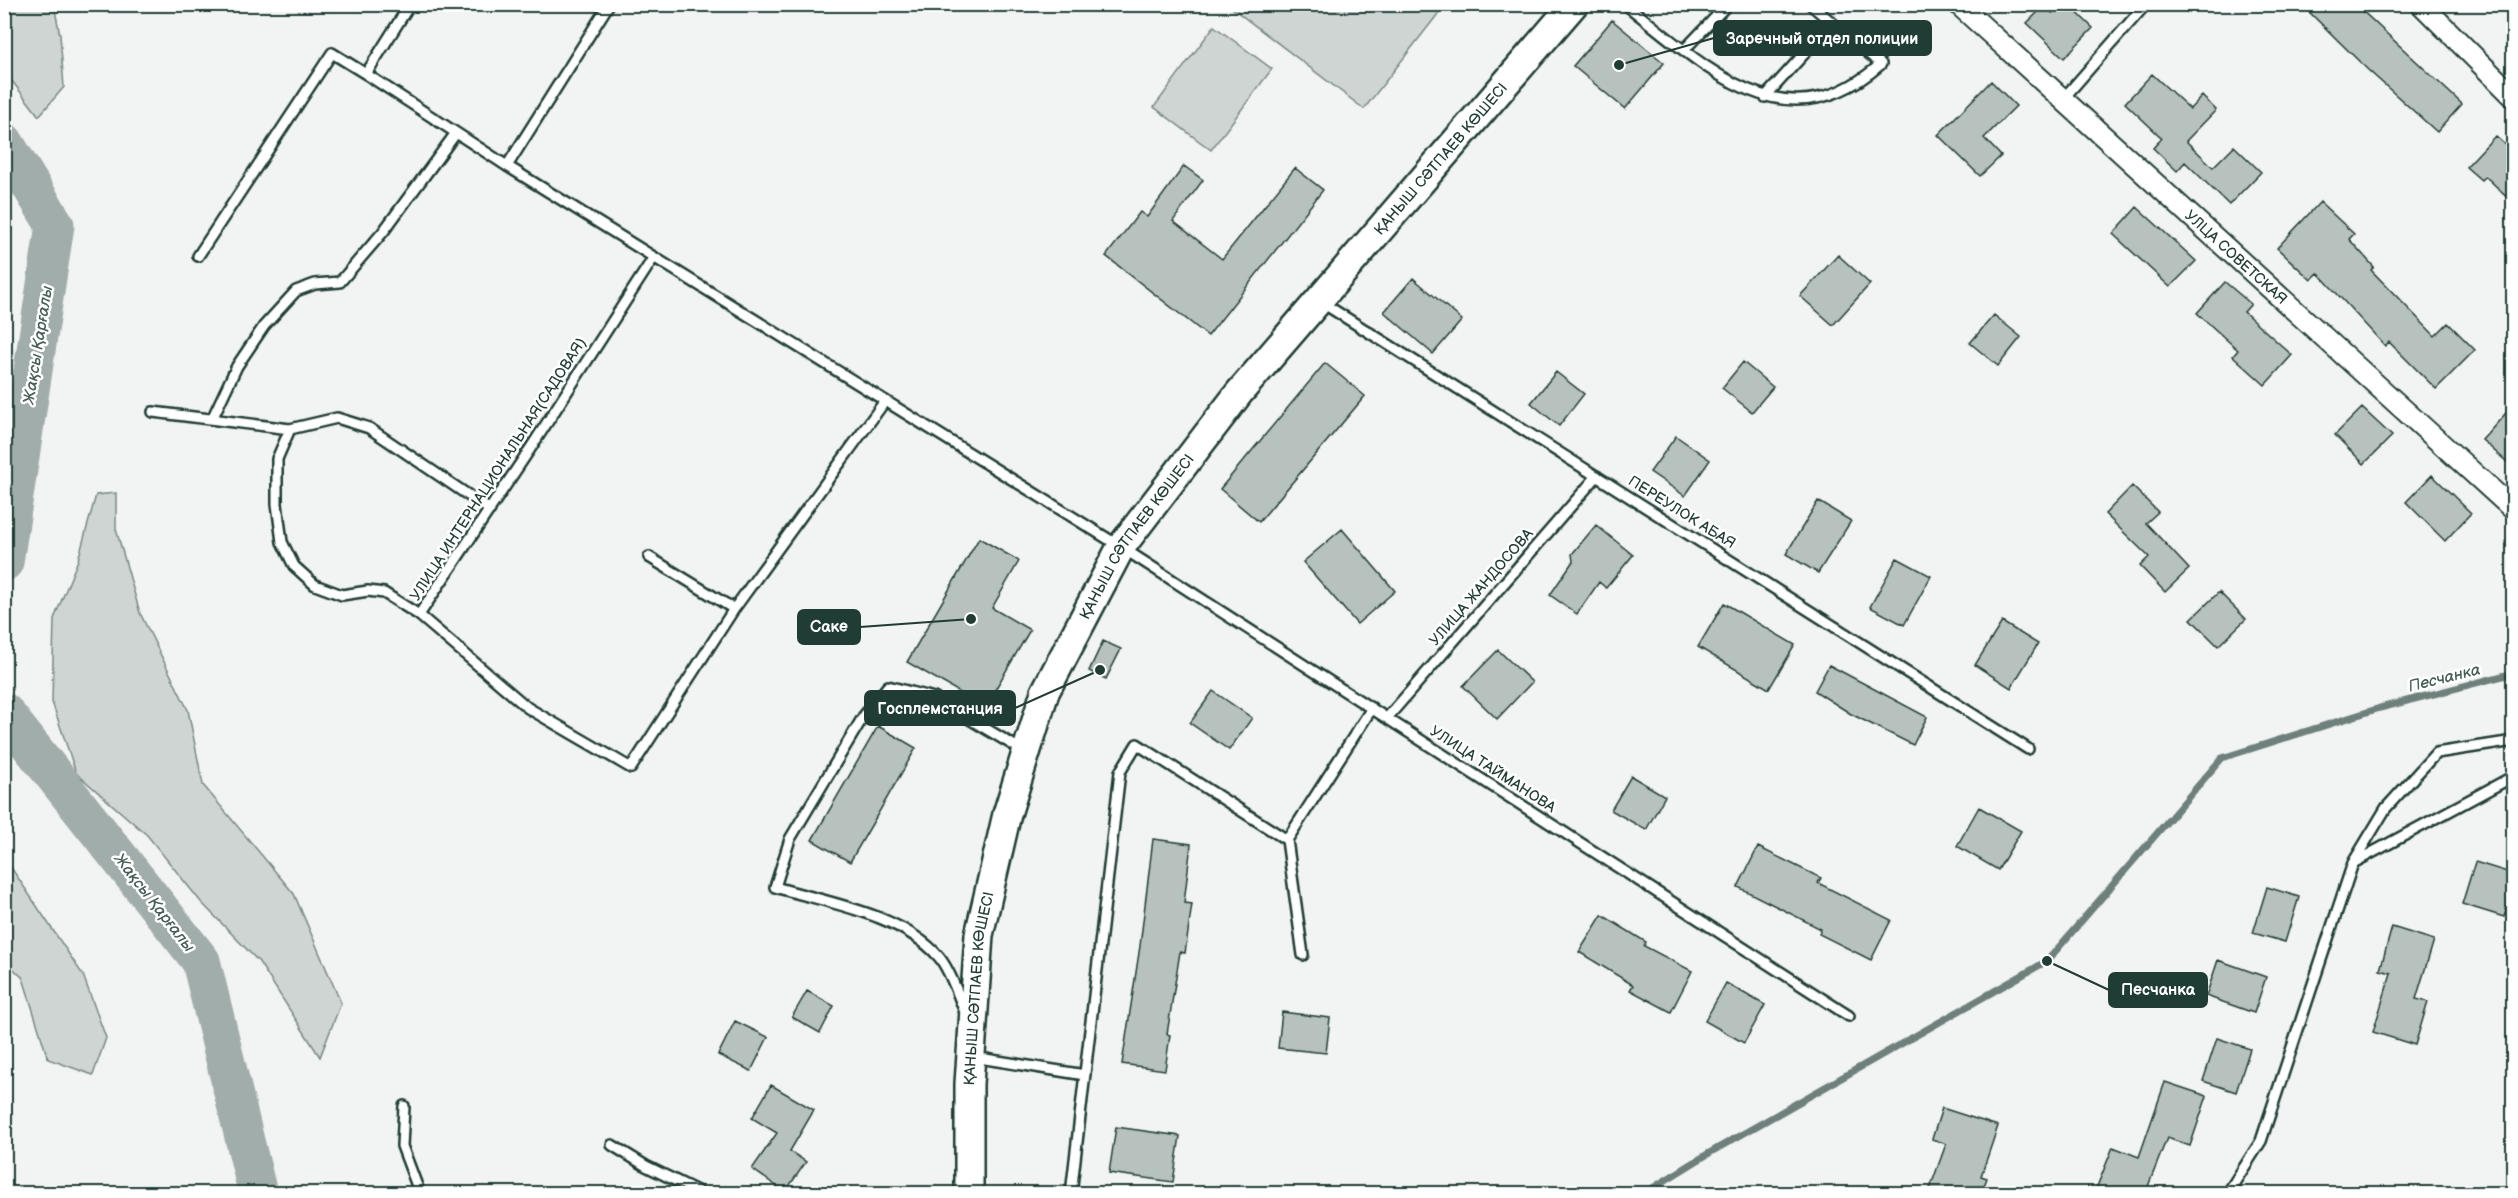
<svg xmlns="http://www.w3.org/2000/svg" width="2518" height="1198" font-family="'Balsamiq Sans',sans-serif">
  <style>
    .green { fill: #ced5d3; stroke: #768984; stroke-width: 1.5 }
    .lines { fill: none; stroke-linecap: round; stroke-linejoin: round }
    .stream { stroke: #6d807b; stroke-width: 7 }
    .river { stroke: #a1adaa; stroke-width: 39 }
    .building { fill: #b7c1bd; stroke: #1f3d34; stroke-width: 1.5 }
    .lane-casing { stroke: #1f3d34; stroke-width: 14 }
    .street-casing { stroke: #1f3d34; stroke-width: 24 }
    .secondary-casing { stroke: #1f3d34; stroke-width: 32 }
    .lane { stroke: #fff; stroke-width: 9 }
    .street { stroke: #fff; stroke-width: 20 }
    .secondary { stroke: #fff; stroke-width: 27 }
    .labels { text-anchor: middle; stroke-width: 5; stroke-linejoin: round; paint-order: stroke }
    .street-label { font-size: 15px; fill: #1f3d34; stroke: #fff }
    .water-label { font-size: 16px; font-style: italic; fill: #465f57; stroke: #fff }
    .leader { fill: none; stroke: #1f3d34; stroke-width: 2 }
    .callout-dot { fill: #1f3d34; stroke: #fff; stroke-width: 2 }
    .callout { fill: #1f3d34; stroke: #1f3d34; stroke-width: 2 }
    .callout-label { font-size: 16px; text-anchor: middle; font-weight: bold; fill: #fff }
  </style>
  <rect width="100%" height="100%" fill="#f2f3f3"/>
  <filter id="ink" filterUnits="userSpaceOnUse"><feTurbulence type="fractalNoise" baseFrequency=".0167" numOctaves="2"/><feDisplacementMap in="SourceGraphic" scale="12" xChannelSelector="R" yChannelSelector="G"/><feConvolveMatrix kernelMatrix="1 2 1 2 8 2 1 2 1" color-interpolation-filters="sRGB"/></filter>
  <g filter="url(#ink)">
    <path class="green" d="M5 4 54 5 60 35 64 87 39 116 5 72Z
      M1228 5H1445L1364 109Z
      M1214 26 1272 69 1211 150 1154 107Z
      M116 493V529L140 613 188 710 203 785 294 894 341 1003 320 1057 259 962 201 902 147 835 76 773 52 702 54 619 78 560 96 495Z
      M4 857 83 975 106 1038 93 1075 48 1059 23 978 5 961Z"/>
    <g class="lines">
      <path class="stream" d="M1643 1194 1711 1152 2047 961 2222 758 2380 708 2514 673"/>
      <path class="river" d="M4 142 55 225 4 562
        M4 712 201 961 258 1194"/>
    </g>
    <path class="building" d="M2060 4H2068L2093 28 2064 58 2027 23 2044 6 2052 13Z
      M2301 4H2355L2462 104 2437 132 2368 70Z
      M1612 20 1664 63 1625 109 1573 66Z
      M2152 74 2190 109 2202 96 2216 110 2186 141 2213 167 2234 146 2261 172 2229 205 2185 162 2177 171 2153 148 2162 138 2125 103Z
      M1991 81 2016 106 1984 138 2001 156 1980 176 1938 135Z
      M2495 136 2514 153V203L2485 176 2481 180 2466 167Z
      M1184 166 1203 180 1173 221 1222 259 1295 168 1323 190 1208 336 1106 256 1140 212 1147 217Z
      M2320 202 2354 234 2349 239 2374 267 2371 270 2435 336 2448 323 2475 350 2436 389 2389 342 2385 346 2318 273 2311 280 2277 248Z
      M2137 207 2196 261 2170 287 2113 234Z
      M1838 255 1870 284 1833 325 1800 296Z
      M1413 278 1462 320 1433 354 1384 312Z
      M2225 282 2251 304 2244 312 2292 355 2265 385 2233 356 2238 350 2197 313Z
      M1994 315 2021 337 1998 366 1970 343Z
      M1743 362 1773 387 1752 412 1722 388Z
      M1325 363 1365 396 1259 522 1220 489Z
      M1556 372 1584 394 1559 426 1531 403Z
      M2514 404V468L2482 440Z
      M2362 408 2392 436 2364 464 2335 435Z
      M1676 436 1710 460 1685 496 1650 472Z
      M2432 475 2471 513 2445 541 2406 502Z
      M2132 486 2158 512 2146 523 2189 569 2165 592 2140 566 2149 557 2105 514Z
      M1818 501 1851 521 1818 573 1786 554Z
      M1596 525 1633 555 1606 588 1599 582 1577 614 1550 595 1573 561 1572 554Z
      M1342 529 1395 591 1357 624 1303 562Z
      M979 538 1019 561 992 608 1030 630 985 707 907 662Z
      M1897 558 1931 576 1904 625 1870 607Z
      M2219 592 2246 619 2218 646 2191 619Z
      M1724 603 1795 645 1769 689 1698 647Z
      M2002 622 2038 644 2011 688 1975 665Z
      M1103 641 1121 649 1106 679 1089 671Z
      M1498 650 1532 682 1497 719 1463 686Z
      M1829 665 1927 717 1913 745 1851 714 1815 691Z
      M1213 691 1252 718 1229 750 1190 723Z
      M878 726 916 748 850 862 812 840Z
      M1631 776 1665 796 1646 830 1611 810Z
      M1979 807 2021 831 1998 870 1957 846Z
      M1153 839 1191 844 1184 903 1192 904 1185 953 1180 952 1167 1034 1170 1035 1165 1070 1122 1064 1140 946Z
      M1758 847 1821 878 1818 883 1891 920 1871 960 1819 934 1821 929 1738 887Z
      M2475 862 2514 874V886L2504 917 2462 904Z
      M2267 887 2299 897 2285 942 2253 933Z
      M1602 915 1646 942 1644 946 1692 971 1671 1012 1630 990 1633 985 1579 952Z
      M2392 927 2434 940 2416 999 2428 1002 2415 1045 2373 1032 2391 973 2380 970Z
      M2218 960 2266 977 2254 1013 2206 996Z
      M1726 983 1765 1005 1744 1043 1705 1021Z
      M807 991 834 1006 820 1033 792 1017Z
      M1282 1012 1330 1018 1326 1053 1278 1048Z
      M735 1021 768 1037 751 1071 718 1055Z
      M2217 1038 2250 1049 2236 1092 2203 1081Z
      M2165 1082 2207 1096 2190 1146 2167 1138 2145 1194H2094L2113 1147 2139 1157Z
      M771 1085 814 1110 790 1151 806 1162 785 1192 752 1169 777 1133 752 1118Z
      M1942 1108 1998 1126 1981 1176 1987 1178 1981 1194H1928L1946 1144 1932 1139Z
      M1116 1127 1180 1136 1173 1182 1109 1173Z"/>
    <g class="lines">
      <defs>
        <path id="lane" d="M410 4 366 74 507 166
          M609 4 507 166 1121 547 1849 1016
          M1625 4C1705 66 1784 149 1881 64L1810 4
          M1684 50 1728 4
          M1765 97 1832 23
          M2063 99 2146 4
          M198 256 332 53 366 74
          M654 257 532 446 419 615 528 708 631 768 734 609 885 401
          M1321 302 2028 749
          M153 412 290 429 277 459V504L282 542 294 566 315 585 342 595 368 591 384 593 419 615
          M212 419 237 366 264 326 296 291 315 284 340 282 383 232 456 133
          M290 429 337 418 369 428 490 510
          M649 557 734 609
          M1387 718 1597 476
          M2354 861 2386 808 2436 753 2514 741
          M1303 955 1287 840 1372 708
          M965 1012C958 995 951 972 939 957 902 914 828 903 775 887L790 839 863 717 888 686 934 698 1025 752
          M973 1057 1085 1075
          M404 1106 402 1146 420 1194
          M612 1145 646 1166 703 1194
          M1071 1194 1120 772 1137 744 1287 840
          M2227 1194 2261 1141 2353 863 2514 776"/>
        <g id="street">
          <path id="s1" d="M1958 4 2514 510"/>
          <path d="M2421 4 2514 97"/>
        </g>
        <g id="secondary">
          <path id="s2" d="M969 1194V1084L979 935 1007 814 1045 692 1121 547 1239 393 1574 4"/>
        </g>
      </defs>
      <use href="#lane" class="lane-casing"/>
      <use href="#street" class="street-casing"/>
      <use href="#secondary" class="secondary-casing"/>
      <use href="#lane" class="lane"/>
      <use href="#street" class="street"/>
      <use href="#secondary" class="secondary"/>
    </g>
  </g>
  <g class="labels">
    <g class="street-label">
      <text dy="5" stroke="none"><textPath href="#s2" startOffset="1178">ҚАНЫШ СӘТПАЕВ КӨШЕСІ</textPath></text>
      <text dy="5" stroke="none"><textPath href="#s1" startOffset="376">УЛЦА СОВЕТСКАЯ</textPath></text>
      <text transform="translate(498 469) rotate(-57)" y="5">УЛИЦА ИНТЕРНАЦИОНАЛЬНАЯ(САДОВАЯ)</text>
      <text transform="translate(1682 512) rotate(32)" y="5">ПЕРЕУЛОК АБАЯ</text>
      <text dy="5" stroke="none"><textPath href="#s2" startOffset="692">ҚАНЫШ СӘТПАЕВ КӨШЕСІ</textPath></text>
      <text transform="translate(1481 587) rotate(-49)" y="5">УЛИЦА ЖАНДОСОВА</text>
      <text transform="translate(1493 769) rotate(33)" y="5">УЛИЦА ТАЙМАНОВА</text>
      <text dy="5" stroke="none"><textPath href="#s2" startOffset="206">ҚАНЫШ СӘТПАЕВ КӨШЕСІ</textPath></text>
    </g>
    <g class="water-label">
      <text transform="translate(37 345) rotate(-81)" y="6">Жақсы Қарғалы</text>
      <text transform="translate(2444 677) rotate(-14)" y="6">Песчанка</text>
      <text transform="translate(155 902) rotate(52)" y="6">Жақсы Қарғалы</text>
    </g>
  </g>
  <path class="leader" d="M1619 65L1714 38M971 619L860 627M1100 670L1015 708M2047 961L2109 990"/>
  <g class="callout-dot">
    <circle cx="1619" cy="65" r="6"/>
    <circle cx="971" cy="619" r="6"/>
    <circle cx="1100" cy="670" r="6"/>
    <circle cx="2047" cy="961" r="6"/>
  </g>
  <g class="callout">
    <rect x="1714" y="21" width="217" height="34" rx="6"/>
    <rect x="798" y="610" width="62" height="34" rx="6"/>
    <rect x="865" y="691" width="150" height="34" rx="6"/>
    <rect x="2109" y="973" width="98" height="34" rx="6"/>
  </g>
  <g class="callout-label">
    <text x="1822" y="44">Заречный отдел полиции</text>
    <text x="829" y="632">Саке</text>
    <text x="940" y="714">Госплемстанция</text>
    <text x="2158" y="995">Песчанка</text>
  </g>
  <rect width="2518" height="1198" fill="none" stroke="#fff" stroke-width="24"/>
  <rect x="12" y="12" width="2494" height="1174" fill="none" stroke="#1f3d34" stroke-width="2" filter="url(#ink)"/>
</svg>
